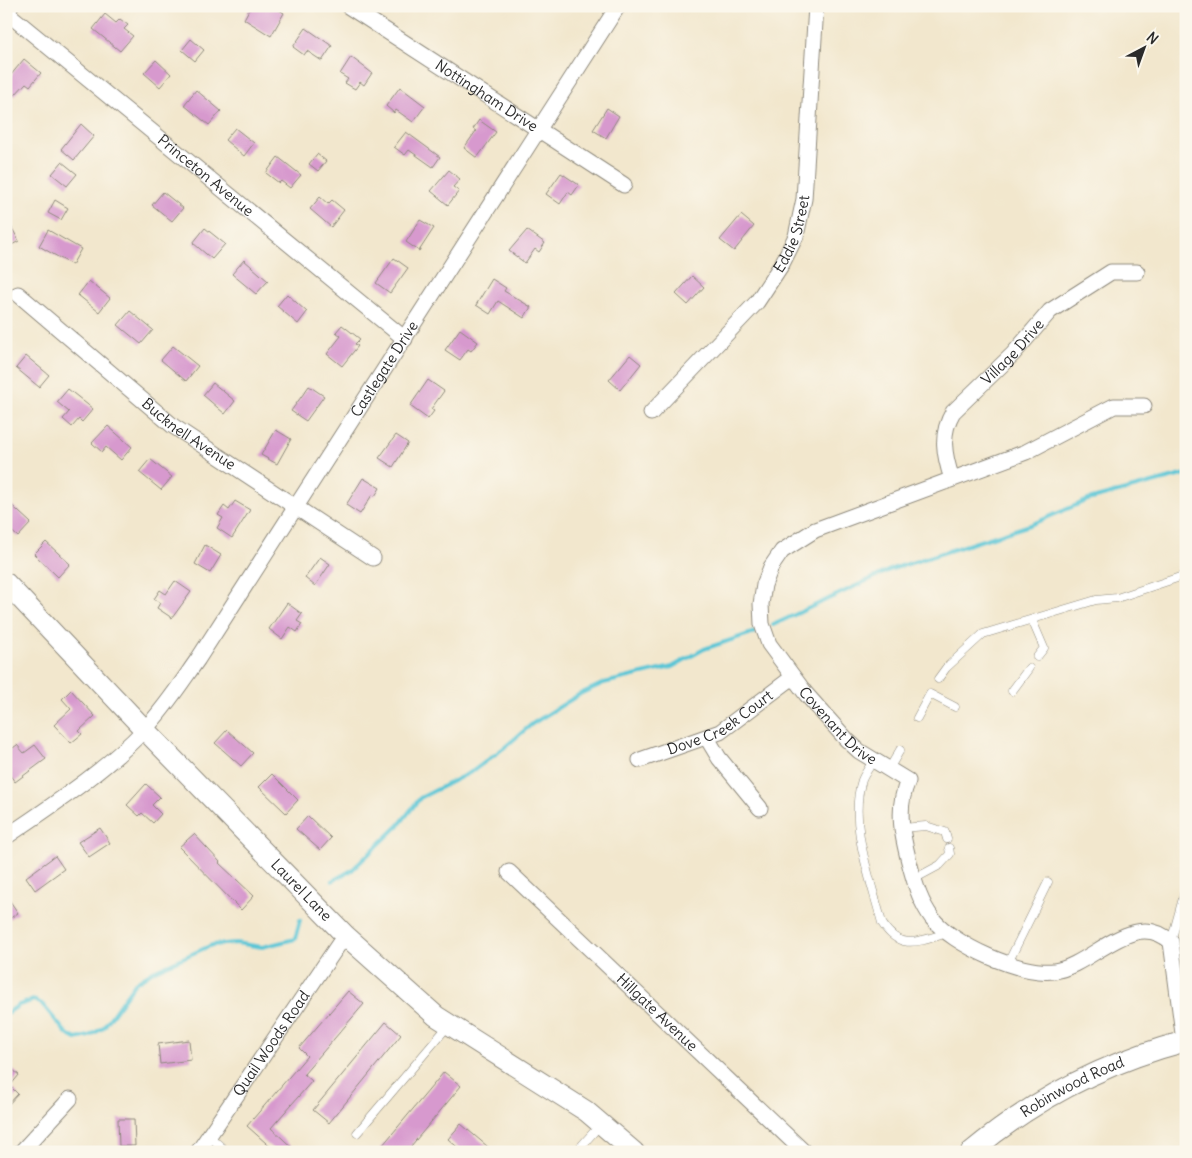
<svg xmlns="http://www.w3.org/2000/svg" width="1192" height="1158" font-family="Delius,sans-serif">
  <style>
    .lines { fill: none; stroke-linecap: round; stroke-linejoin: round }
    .stream { stroke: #5bc6d6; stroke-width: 4 }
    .building { fill: #d799ce }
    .lane-casing { stroke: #8e897c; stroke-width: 9 }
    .street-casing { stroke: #8e897c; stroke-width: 17 }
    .secondary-casing { stroke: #8e897c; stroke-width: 22 }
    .lane { stroke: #fff; stroke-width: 8 }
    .street { stroke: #fff; stroke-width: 15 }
    .secondary { stroke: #fff; stroke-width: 20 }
    .labels { text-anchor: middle; stroke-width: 4.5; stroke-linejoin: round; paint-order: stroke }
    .street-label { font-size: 15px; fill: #2b2b2b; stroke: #fbf7ec }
  </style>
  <rect width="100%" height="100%" fill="#fbf7ec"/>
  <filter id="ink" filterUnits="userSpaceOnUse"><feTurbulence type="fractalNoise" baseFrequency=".02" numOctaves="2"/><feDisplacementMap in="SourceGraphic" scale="10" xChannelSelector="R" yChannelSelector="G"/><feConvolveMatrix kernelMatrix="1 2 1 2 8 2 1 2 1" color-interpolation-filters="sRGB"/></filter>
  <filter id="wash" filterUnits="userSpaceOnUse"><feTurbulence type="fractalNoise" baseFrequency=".0096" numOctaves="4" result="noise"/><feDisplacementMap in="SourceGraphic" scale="20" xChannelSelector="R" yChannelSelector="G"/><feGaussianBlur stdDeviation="1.12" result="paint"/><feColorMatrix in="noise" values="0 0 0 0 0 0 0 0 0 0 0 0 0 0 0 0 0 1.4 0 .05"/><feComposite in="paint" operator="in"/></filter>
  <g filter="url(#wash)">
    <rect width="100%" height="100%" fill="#f2e7cd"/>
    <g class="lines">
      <path class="stream" d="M773 625 892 569 1030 525 1088 500 1186 474
        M332 881 352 870 399 825 420 798 473 771 505 747 532 724 580 694 604 683 672 667 704 649 755 632
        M6 1014 19 1005 34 1000 42 1004 67 1034 76 1039 89 1036 103 1028 135 983 153 971 212 945 236 943 262 947 295 939 300 920"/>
    </g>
    <g id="blocks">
      <path class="building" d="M251 6H273L284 13 271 36 244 19Z
        M105 14 116 23 120 19 128 25 124 29 133 36 120 51 93 29Z
        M306 28 332 46 322 61 307 51 304 55 293 47Z
        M191 39 204 50 195 61 182 50Z
        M351 57 372 73 364 85 360 82 355 89 345 83 348 79 340 74Z
        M24 59 41 73 30 86 26 83 14 96 6 89V81Z
        M156 60 171 74 160 87 144 73Z
        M400 87 425 106 413 122 396 110 394 113 386 106Z
        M196 90 221 111 209 125 184 105Z
        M607 108 619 116 606 138 593 130Z
        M479 120 496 132 477 158 464 148 476 131 473 129Z
        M81 124 94 136 74 160 61 149Z
        M235 128 254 143 244 156 225 140Z
        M406 132 440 157 433 167 409 150 405 155 394 147Z
        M317 154 326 161 318 171 309 164Z
        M278 157 301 175 290 188 281 181 279 183 266 173Z
        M62 162 77 174 67 186 52 174Z
        M449 170 460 179 453 187 459 191 448 205 431 191Z
        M561 173 579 185 572 195 568 192 560 204 546 194Z
        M163 192 183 208 172 221 152 205Z
        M320 197 328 204 332 200 344 210 331 227 310 209Z
        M55 200 68 208 61 220 48 213Z
        M741 215 754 226 734 251 720 240Z
        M6 217 19 241 6 248Z
        M420 220 434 228 419 251 406 242Z
        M205 228 225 244 212 259 193 243Z
        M48 230 81 249 72 265 39 246Z
        M527 230 545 243 539 252 535 249 525 263 509 251Z
        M394 258 408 268 390 293 376 283Z
        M244 260 268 281 256 294 232 274Z
        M692 276 704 287 688 305 676 294Z
        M492 279 506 288 504 291 531 307 524 318 498 301 490 314 476 305Z
        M89 281 110 298 99 312 78 295Z
        M287 294 307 312 298 324 277 306Z
        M130 311 153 330 141 344 118 325Z
        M342 325 360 339 355 344 358 346 342 366 327 354 341 336 336 332Z
        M460 329 478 342 471 351 468 349 460 360 445 350Z
        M173 346 198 366 186 381 161 360Z
        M630 355 641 364 620 390 609 380Z
        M26 356 49 375 39 387 16 368Z
        M428 380 444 391 431 409 434 411 428 419 410 406Z
        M213 383 235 401 225 414 203 395Z
        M309 386 324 396 306 421 291 411Z
        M68 389 93 409 82 422 79 419 72 427 63 419 69 412 57 402Z
        M108 426 132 447 121 460 106 447 102 452 92 443Z
        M276 430 291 439 277 464 261 455Z
        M396 435 408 443 393 467 379 458Z
        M150 459 172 477 161 490 139 472Z
        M363 478 380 488 375 496 372 495 360 514 346 505Z
        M6 500 31 523 18 537 6 526Z
        M235 501 250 510 232 538 217 528 223 518 218 515 224 506 229 510Z
        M46 542 70 564 58 577 34 554Z
        M205 545 221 555 210 573 195 564Z
        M320 557 330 564 315 586 305 578Z
        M175 581 191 592 172 618 157 608 160 603 154 599 160 590 166 594Z
        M287 603 302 614 297 621 302 624 297 632 290 627 282 639 269 629Z
        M71 690 95 716 79 731 82 734 71 743 54 725 71 709 62 699Z
        M227 730 253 753 241 766 215 743Z
        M17 745 24 753 35 745 46 759 15 782 6 770V753Z
        M272 774 298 800 286 813 259 787Z
        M146 784 160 797 152 805 161 814 153 823 142 813 139 816 127 805Z
        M308 816 331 838 320 850 296 829Z
        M100 828 110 843 89 857 78 842Z
        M194 834 220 862 219 863 254 896 241 910 179 847Z
        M55 856 64 869 35 890 26 877Z
        M6 895 18 913 6 921Z
        M348 991 364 1004 304 1074 312 1081 271 1128 297 1152H276L247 1126 307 1056 299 1048Z
        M386 1022 401 1035 329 1123 313 1110Z
        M189 1040 191 1060 160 1064 158 1044Z
        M6 1064 19 1075 10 1086 18 1094 6 1107Z
        M444 1072 461 1086 406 1152H377Z
        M118 1119H134L135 1146H119Z
        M461 1124 494 1152H463L448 1139Z"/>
    </g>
  </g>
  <g filter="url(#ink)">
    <use href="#blocks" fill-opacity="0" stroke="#8e897c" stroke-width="1"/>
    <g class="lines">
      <defs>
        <path id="lane" d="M1032 620 1044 648 1037 657
          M938 679 946 668 983 634 1096 600 1117 598 1186 575
          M1012 691 1029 668
          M917 718 930 694 955 707
          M874 760C870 766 865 773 862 780 848 823 871 880 882 923 900 952 920 941 947 933
          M889 769 900 750
          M902 828 926 826 945 832 947 839
          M914 879 940 865 950 854 949 848
          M1171 942 1186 887
          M1008 963 1048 882
          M357 1133 448 1026
          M209 1136 227 1152
          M576 1152 600 1125"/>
        <g id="street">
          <path id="s1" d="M348 6 624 185"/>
          <path id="s2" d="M6 12 405 339"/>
          <path id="s3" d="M18 294 173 426 373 558"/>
          <path id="s4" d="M1144 406H1114L1026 452 815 530 782 551 771 567 764 585 761 604 762 624 769 644 806 694 847 740 859 751 908 781C895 809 903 840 911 869 916 887 921 903 932 918 953 945 1020 975 1054 971 1092 966 1134 907 1171 942L1184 1041"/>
          <path id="s5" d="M651 413 757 302 782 264 796 236 804 199 816 6"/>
          <path id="s6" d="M952 479C944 455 940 434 953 412L1013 354 1050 311 1111 272H1137"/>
          <path d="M707 738 719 758 760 808"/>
          <path id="s7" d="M640 760 720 732 793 677"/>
          <path id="s8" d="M6 837C54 804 105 771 145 729 165 708 181 683 198 659L618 6"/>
          <path id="s9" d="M509 872 804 1152"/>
          <path d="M21 1152 70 1099"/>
          <path id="s10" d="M198 1152 345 935"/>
        </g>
        <g id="secondary">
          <path d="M6 9 8 6"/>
          <path id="s11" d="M6 583 144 729 345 935 436 1016 586 1111 634 1152"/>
          <path id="s12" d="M971 1152C1034 1099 1106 1062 1186 1041"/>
        </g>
      </defs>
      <use href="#lane" class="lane-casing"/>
      <use href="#street" class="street-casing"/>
      <use href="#secondary" class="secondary-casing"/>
      <use href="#lane" class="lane"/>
      <use href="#street" class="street"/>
      <use href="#secondary" class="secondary"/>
    </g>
  </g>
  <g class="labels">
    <g class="street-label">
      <text dy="5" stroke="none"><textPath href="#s1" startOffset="165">Nottingham Drive</textPath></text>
      <text dy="5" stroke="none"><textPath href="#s2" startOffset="258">Princeton Avenue</textPath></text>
      <text dy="5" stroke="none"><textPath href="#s5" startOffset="231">Eddie Street</textPath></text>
      <text dy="5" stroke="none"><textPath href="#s6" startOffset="154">Village Drive</textPath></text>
      <text dy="5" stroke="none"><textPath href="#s8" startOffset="609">Castlegate Drive</textPath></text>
      <text dy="5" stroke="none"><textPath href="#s3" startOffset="221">Bucknell Avenue</textPath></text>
      <text dy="5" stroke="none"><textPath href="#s7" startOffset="89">Dove Creek Court</textPath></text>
      <text dy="5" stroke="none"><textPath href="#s4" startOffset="600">Covenant Drive</textPath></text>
      <text dy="5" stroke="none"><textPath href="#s11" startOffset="426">Laurel Lane</textPath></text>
      <text dy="5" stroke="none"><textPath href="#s9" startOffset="204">Hillgate Avenue</textPath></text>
      <text dy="5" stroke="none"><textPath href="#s10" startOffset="131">Quail Woods Road</textPath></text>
      <text dy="5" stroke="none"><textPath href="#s12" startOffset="121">Robinwood Road</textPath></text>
    </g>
  </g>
  <rect width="1192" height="1158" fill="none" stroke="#fbf7ec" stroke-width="25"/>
  <g transform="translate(1144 48) rotate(41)" stroke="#fbf7ec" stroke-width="4" paint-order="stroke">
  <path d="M0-4L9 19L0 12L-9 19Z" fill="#2b2b2b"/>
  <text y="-8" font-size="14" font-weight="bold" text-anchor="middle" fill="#2b2b2b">N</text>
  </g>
</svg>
